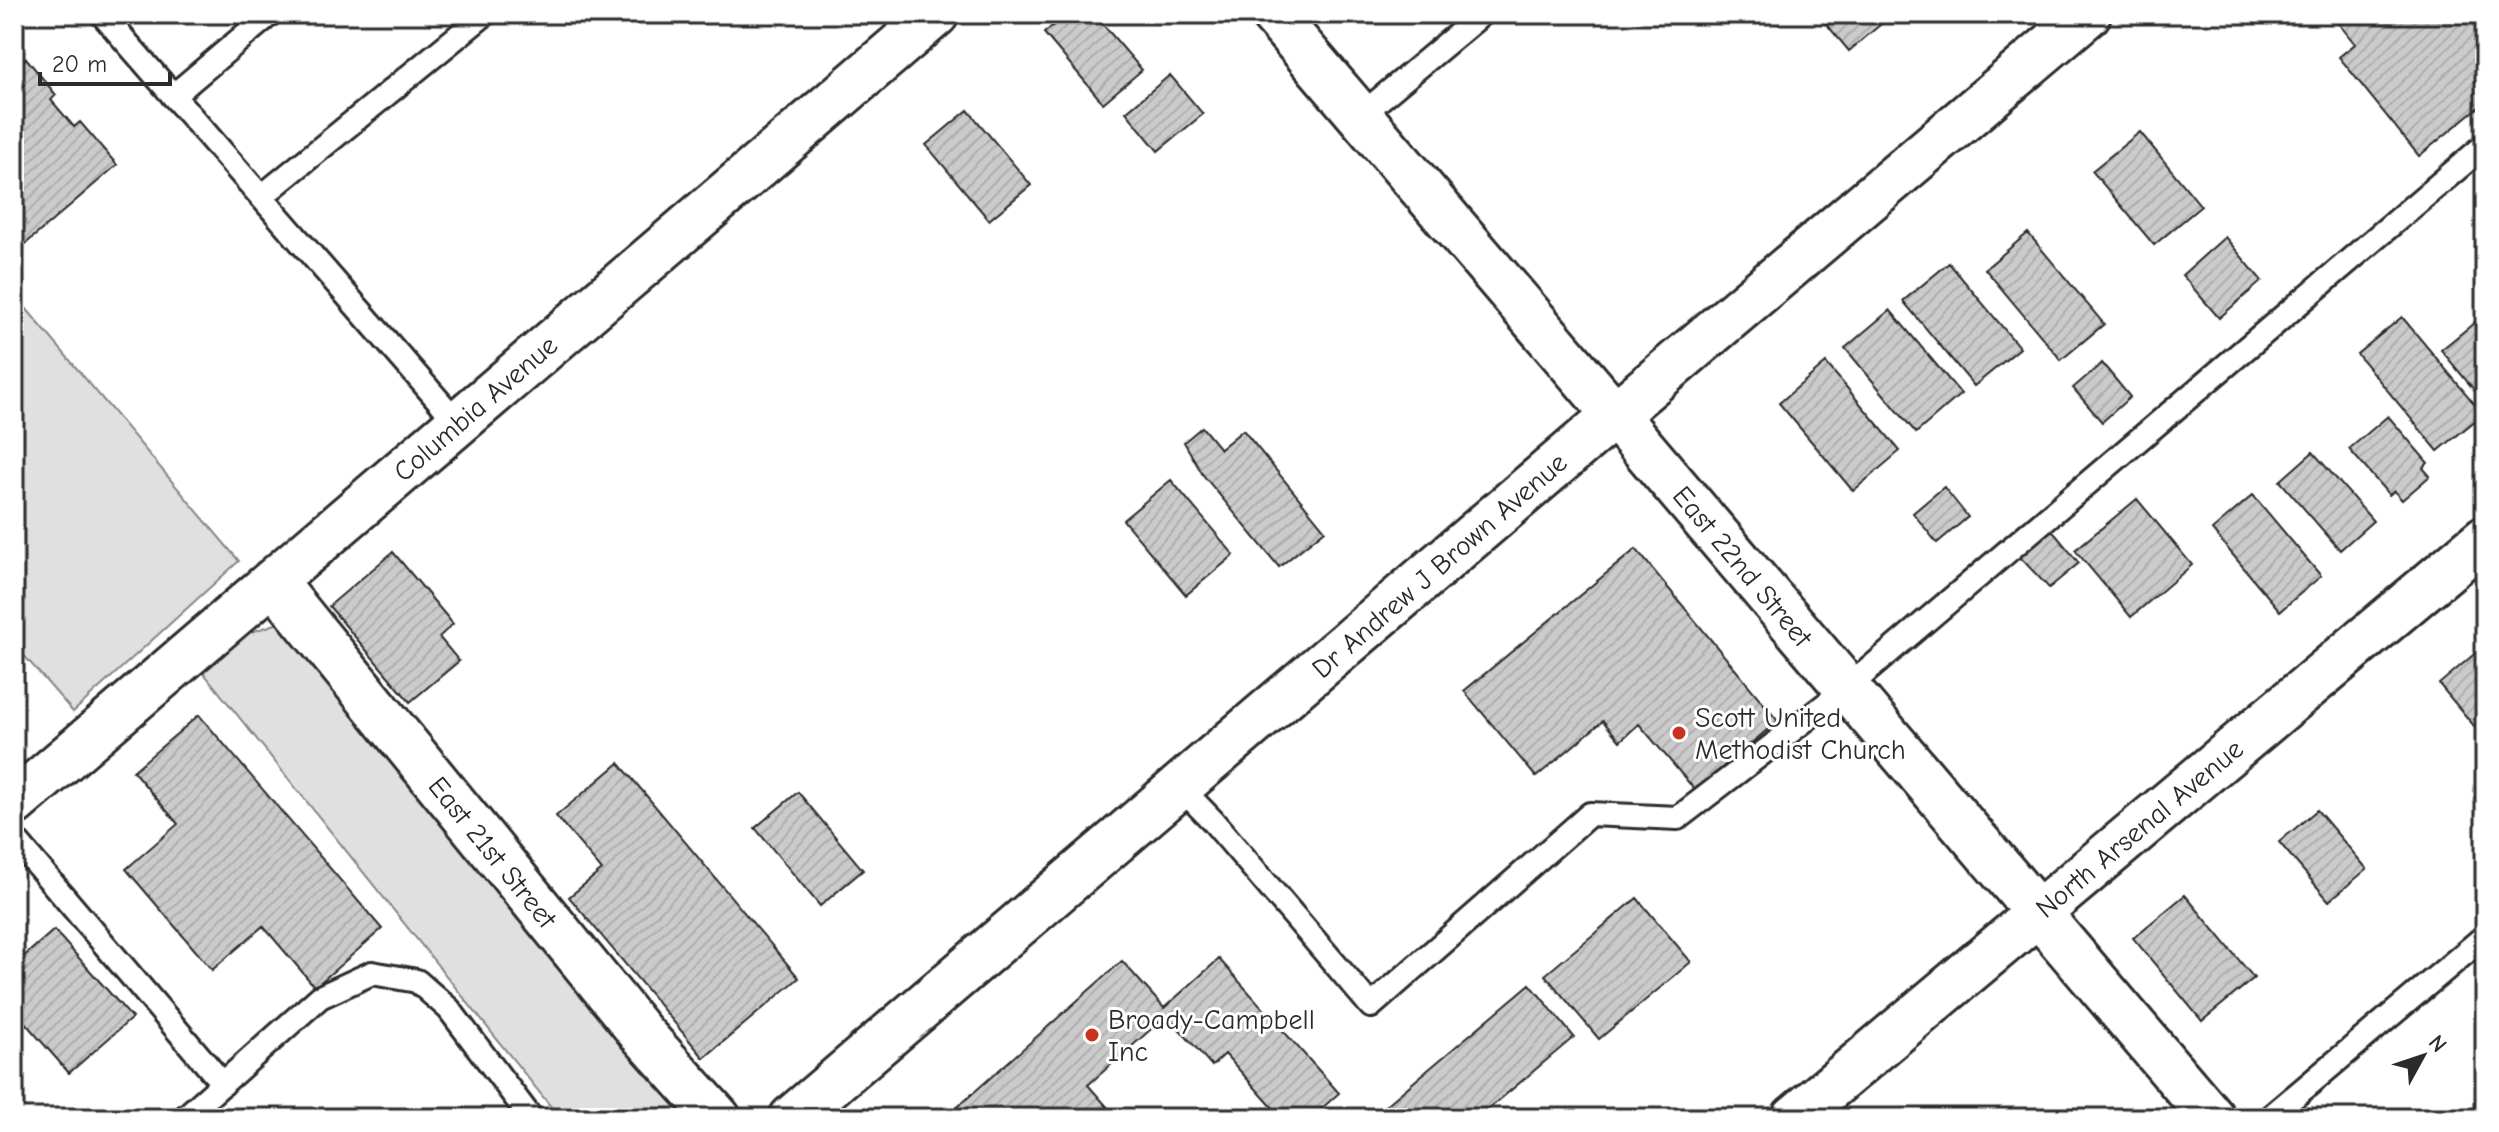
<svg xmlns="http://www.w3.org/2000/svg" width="2499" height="1132" font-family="'Comic Neue',sans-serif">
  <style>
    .grass { fill: #e0e0e0; stroke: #868686; stroke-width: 2 }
    .building { fill: url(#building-hatch); stroke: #2b2b2b; stroke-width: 2 }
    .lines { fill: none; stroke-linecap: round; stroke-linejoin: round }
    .service-casing { stroke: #2b2b2b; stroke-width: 28 }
    .minor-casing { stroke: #2b2b2b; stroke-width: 50 }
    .secondary-casing { stroke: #2b2b2b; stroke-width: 50 }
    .service { stroke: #fff; stroke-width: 22 }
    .minor { stroke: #fff; stroke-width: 44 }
    .secondary { stroke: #fff; stroke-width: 44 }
    .poi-dot { fill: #c8321e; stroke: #fff; stroke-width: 3 }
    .labels { text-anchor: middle; stroke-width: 6; stroke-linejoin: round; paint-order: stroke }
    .street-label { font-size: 28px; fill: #2b2b2b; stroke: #fff }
    .poi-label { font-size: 28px; fill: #2b2b2b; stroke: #fff; text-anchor: start }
  </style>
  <defs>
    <pattern id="building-hatch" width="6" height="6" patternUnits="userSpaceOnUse" patternTransform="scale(2)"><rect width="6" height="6" fill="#cbcbcb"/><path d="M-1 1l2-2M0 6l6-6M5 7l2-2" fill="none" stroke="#aeaeae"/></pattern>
  </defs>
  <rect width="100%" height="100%" fill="#fff"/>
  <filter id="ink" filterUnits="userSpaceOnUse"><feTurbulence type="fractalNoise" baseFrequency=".0125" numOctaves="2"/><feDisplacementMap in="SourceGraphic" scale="16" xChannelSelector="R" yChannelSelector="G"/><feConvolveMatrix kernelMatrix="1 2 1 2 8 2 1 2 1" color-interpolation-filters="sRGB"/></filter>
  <g filter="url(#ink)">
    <path class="grass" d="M14 294 239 561 73 712 14 644Z
      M279 623 688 1117 560 1118 203 672 245 634Z"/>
    <path class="building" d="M1066 14H1094L1142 70 1103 103 1044 33Z
      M1818 14H1893L1849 51Z
      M2331 14H2485V102L2419 156 2339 57 2355 44Z
      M14 56 20 63 26 58 56 95 51 100 74 127 80 122 117 165 23 246 14 235Z
      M1170 75 1203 114 1158 151 1126 112Z
      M968 110 1031 185 989 220 926 145Z
      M2140 132 2201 206 2154 245 2092 171Z
      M2028 233 2104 324 2061 360 1985 269Z
      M2225 237 2262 281 2219 318 2182 275Z
      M1949 263 2020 348 1974 386 1903 301Z
      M1890 310 1961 394 1916 433 1845 348Z
      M2485 314V403L2441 350Z
      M2402 317 2483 414 2438 451 2357 354Z
      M1826 363 1900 451 1853 491 1779 403Z
      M2102 363 2130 397 2102 422 2073 388Z
      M2388 416 2428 463 2423 468 2430 476 2402 500 2394 491 2389 495 2349 449Z
      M1202 427 1220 449 1243 430 1325 530 1279 567 1203 475 1184 442Z
      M2313 452 2373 521 2340 550 2280 481Z
      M1171 480 1234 555 1186 595 1123 520Z
      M1944 487 1968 517 1937 543 1913 513Z
      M2253 495 2321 576 2280 611 2212 530Z
      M2137 499 2192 565 2131 617 2075 550Z
      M2051 529 2079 563 2049 588 2018 555Z
      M1636 549 1778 721 1695 790 1639 724 1620 741 1603 721 1536 777 1464 691Z
      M393 552 453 624 439 637 459 661 410 702 329 606Z
      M2485 645V739L2439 684Z
      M199 715 382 929 315 987 263 926 212 970 126 869 178 824 133 771Z
      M619 763 799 978 704 1058 569 897 602 870 556 816Z
      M798 792 863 870 820 906 755 828Z
      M2317 810 2367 869 2329 901 2279 842Z
      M2185 895 2254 978 2202 1021 2133 938Z
      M1637 898 1691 962 1599 1039 1545 975Z
      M54 930 132 1018 69 1073 14 1010V965Z
      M1219 959 1339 1093 1311 1118H1282L1225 1054 1212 1066 1167 1015 1088 1085 1117 1118H945L1122 961 1164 1008Z
      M1530 984 1574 1037 1478 1118H1371Z"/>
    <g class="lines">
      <defs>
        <path id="service" d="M102 14 458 423
          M173 96 270 14
          M1360 116 1482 14
          M261 197 485 14
          M1180 787 1212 820 1371 1006 1590 814 1678 818 1847 688 2485 145
          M14 838 223 1084
          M184 1118 320 997 372 973 417 981 449 1009 531 1118
          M2269 1118 2485 936"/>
        <path id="minor" d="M1615 415 2212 1118
          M273 581 641 1033 718 1118
          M14 803 936 14
          M1794 1118 2485 538"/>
        <path id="secondary" d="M1273 14 1615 415
          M792 1118 1578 446 2088 14"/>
      </defs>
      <use href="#service" class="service-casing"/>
      <use href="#minor" class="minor-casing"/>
      <use href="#secondary" class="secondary-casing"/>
      <use href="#service" class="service"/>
      <use href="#minor" class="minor"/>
      <use href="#secondary" class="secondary"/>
    </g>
  </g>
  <g class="poi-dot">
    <circle cx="1679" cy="733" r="8"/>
    <circle cx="1092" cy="1035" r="8"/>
  </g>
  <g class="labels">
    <g class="street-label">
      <text transform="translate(475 408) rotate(-41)" y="10">Columbia Avenue</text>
      <text transform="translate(1439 565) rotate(-41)" y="10">Dr Andrew J Brown Avenue</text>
      <text transform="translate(1743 566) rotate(50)" y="10">East 22nd Street</text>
      <text transform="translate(2139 828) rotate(-40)" y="10">North Arsenal Avenue</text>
      <text transform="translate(493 852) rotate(51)" y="10">East 21st Street</text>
    </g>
    <g class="poi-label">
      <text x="1695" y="727">Scott United<tspan x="1695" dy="32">Methodist Church</tspan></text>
      <text x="1108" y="1029">Broady-Campbell<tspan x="1108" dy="32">Inc</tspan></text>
    </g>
  </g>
  <rect width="2499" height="1132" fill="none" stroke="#fff" stroke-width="48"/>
  <rect x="24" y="24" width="2451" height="1084" fill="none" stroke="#2b2b2b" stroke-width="3" filter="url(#ink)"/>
  <g transform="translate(2423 1056) rotate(50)" stroke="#ffffff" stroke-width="6" paint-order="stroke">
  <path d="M0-6L14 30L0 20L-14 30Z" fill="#2b2b2b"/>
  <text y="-12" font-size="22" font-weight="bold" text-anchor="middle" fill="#2b2b2b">N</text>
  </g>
  <path d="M40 72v12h130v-12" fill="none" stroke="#2b2b2b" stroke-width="4"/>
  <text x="52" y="72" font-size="24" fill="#2b2b2b" stroke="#ffffff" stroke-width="6" paint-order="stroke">20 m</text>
</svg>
